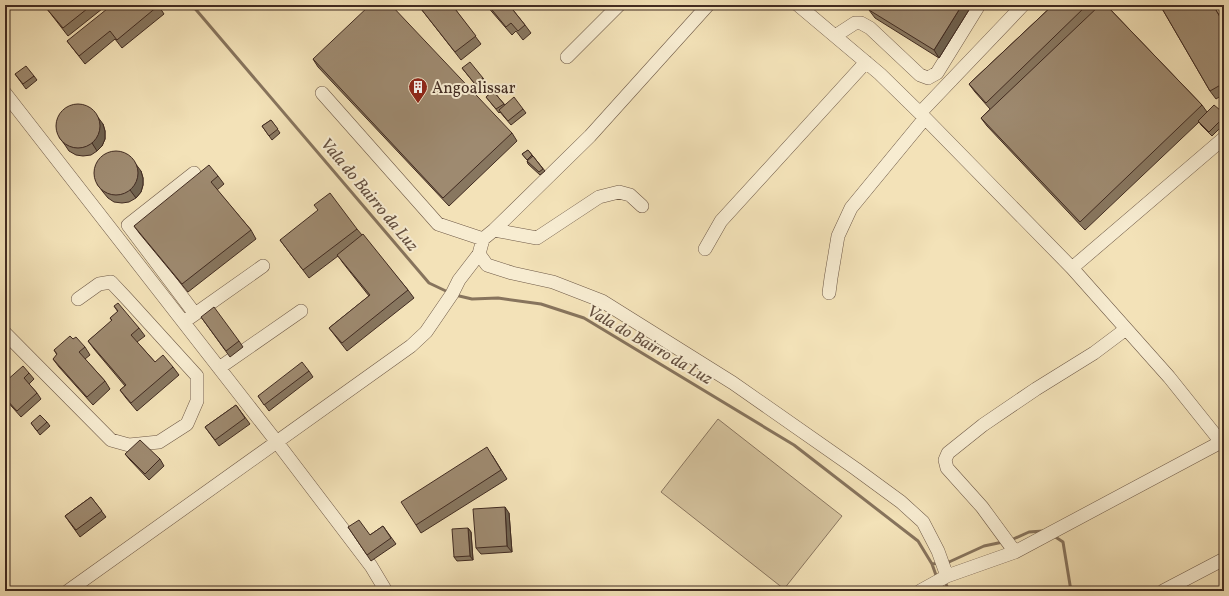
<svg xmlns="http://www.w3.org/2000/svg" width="1229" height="596" font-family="Vollkorn,serif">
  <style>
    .green { fill: #d5c39e; stroke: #8b7760 }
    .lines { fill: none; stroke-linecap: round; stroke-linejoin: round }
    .stream { stroke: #87745d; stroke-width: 3 }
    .minor-casing { stroke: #6e5947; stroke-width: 14 }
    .minor { stroke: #f7ecd1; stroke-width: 13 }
    .wall { fill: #887760; stroke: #412b21 }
    .shaded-wall { fill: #6f614e; stroke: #412b21 }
    .building { fill: #9e8a70; stroke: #412b21 }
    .labels { text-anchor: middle; stroke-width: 4; stroke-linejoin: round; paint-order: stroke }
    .poi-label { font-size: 16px; fill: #412b21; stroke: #f7ecd1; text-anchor: start }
    .water-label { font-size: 17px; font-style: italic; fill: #644f3f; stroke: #f7ecd1 }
  </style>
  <rect width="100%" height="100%" fill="#f3e2b8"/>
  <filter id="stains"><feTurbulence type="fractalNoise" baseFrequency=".005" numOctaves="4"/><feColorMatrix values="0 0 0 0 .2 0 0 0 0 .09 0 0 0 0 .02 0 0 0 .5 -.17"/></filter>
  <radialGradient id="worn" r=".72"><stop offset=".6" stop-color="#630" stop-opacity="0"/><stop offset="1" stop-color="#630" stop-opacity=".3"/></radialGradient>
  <path class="green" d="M718 419 842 516 784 589 661 492Z"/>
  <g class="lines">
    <path class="stream" d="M192 5 429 283 448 292
      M455 295 472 299 498 298 541 304 584 318 794 445 918 541 932 564 940 563
      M1054 536 1063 542 1071 591
      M1011 540 1029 532 1043 531
      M945 563 949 562 984 546 1003 542
      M932 564 937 578
      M944 583 946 584 949 591"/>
    <defs>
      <path id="minor" d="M798 5 880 74 925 118 1072 268 1169 377 1221 442 1224 444
        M835 36 855 23H861L870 28 920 75 928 78 937 73 979 5
        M567 57 619 5
        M5 93 276 441 371 566 386 591
        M322 93 438 224 483 239
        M920 113 1023 5
        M194 173 128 225 195 314
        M494 230 537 238 599 197 619 192 630 195 642 206
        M705 249 721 221 866 62
        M479 254 487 265 512 273 553 282 602 301 733 383 856 469 901 502 923 522 938 551 947 576
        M1072 268 1224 138
        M829 293 831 278 838 236 851 208 925 118
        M188 319 263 266
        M5 333 111 440 129 445 159 442 187 424 197 401V376L127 299 111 282 99 284 78 299
        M219 368 301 311
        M1015 552 982 507 947 468 945 460 948 453 983 425 1036 389 1094 353 1126 329
        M68 591 411 346 426 332 452 294 459 280 479 254 483 239 494 230 590 136 708 5
        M920 591 947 576 1015 552 1221 442
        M1163 591 1224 559"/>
    </defs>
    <use href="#minor" class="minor-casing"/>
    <use href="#minor" class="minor"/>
  </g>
  <path class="wall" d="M52 5H107L68 36 47 9Z
    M158 5 164 14 122 48 115 39 85 64 67 41Z
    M243 5H253L247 9Z
    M418 5H452L481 44 461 60Z
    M486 5H509L525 25 531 33 523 40 516 31 512 35Z
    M972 5 939 58 875 18 869 10Z
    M1053 5H1106L1202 105 1207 112 1220 110 1224 108V124L1212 136 1201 125 1199 122 1085 230 987 126 981 118 990 109 975 92 969 84Z
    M1160 5H1213L1224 23V94L1216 99 1210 91Z
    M313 59 512 133 517 141 449 206 318 67Z
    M462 68 483 78 486 82 478 88Z
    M15 74 34 76 37 80 26 89Z
    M493 91 505 105 523 109 526 113 511 125 500 112 499 113 486 97Z
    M271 120 280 133 272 140 262 126Z
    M103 124 105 131V139L102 146 97 151 91 155 83 156 76 155 69 151 65 145 59 137Z
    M528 150 545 171 540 175 528 164 527 161H528L522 154Z
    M141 171 143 178V185L141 192 136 198 129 202 122 203 114 202 108 198 103 192 97 184Z
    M218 176 224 184 217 190 251 230 256 239 188 292 140 234 134 226Z
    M357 229 362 235 408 290 414 298 347 351 329 328 369 296 343 263 338 256 309 278 280 240Z
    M114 306 139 328 145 336 137 342 155 362 173 367 179 375 137 411 126 398 120 390 125 386 94 349 88 341 112 321 110 318 118 312Z
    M201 317 239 341 243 347 230 357Z
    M73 339 85 347 90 355 85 359 105 381 110 389 93 405 59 367 53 359 57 355 54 350Z
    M309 371 313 377 269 411 258 396Z
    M29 373 34 379 29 384 37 393 41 399 21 417 5 399V382Z
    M236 405 250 424 219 446 205 427Z
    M47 422 50 426 40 435 31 423Z
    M125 454 160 459 164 466 149 480 130 460Z
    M492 455 507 479 421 533 416 525Z
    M91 497 106 517 80 537 65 516Z
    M509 513 512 552 481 554 476 548Z
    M383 526 396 544 371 561 348 527 370 535Z
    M468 528 471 532 473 560 457 561 454 557Z"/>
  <path class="shaded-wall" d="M962 5H972L939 58 934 50Z
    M97 116 103 124 105 131V139L102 146 97 151 92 143Z
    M135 163 141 171 143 178V185L141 192 136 198 130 190Z
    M505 507 509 513 512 552 507 546Z
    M468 528 471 532 473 560 470 556Z"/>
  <path class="building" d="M52 5H92L63 28 47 9Z
    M112 5H158V6L117 40 110 31 79 56 67 41Z
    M370 5H391L512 133 443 198 313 59Z
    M418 5H452L476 36 455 52Z
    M488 5H509L525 25 518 31 511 23 506 27Z
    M872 5H962L934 50 869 10Z
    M1053 5H1087L986 103 969 84Z
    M1100 5H1106L1202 105 1080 222 981 118Z
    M1160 5H1213L1224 24V83L1210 91Z
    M470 62 483 78 475 84 462 68Z
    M26 66 34 76 23 84 15 74Z
    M493 91 504 104 496 109 486 97Z
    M514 97 523 109 508 121 499 110Z
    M56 126a22 22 0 1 1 44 0a22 22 0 1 1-44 0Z
    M1214 105 1220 110 1224 108V117L1209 132 1198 121Z
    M271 120 278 129 269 136 262 126Z
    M528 150 532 155 527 160 522 154Z
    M94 173a22 22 0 1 1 44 0a22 22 0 1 1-44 0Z
    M533 156 543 169 539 172 527 161Z
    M209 165 218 176 211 182 251 230 182 284 134 226Z
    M330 193 357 229 303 270 280 240 318 210 314 205Z
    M363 234 408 290 342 343 329 328 370 295 337 255Z
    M118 303 139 328 131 335 155 362 163 355 173 367 131 403 120 390 126 385 88 341 112 320 110 318 118 311 114 306Z
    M214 307 239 341 226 351 201 317Z
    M70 336 73 339 76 337 85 347 79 352 105 381 87 397 53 359 57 354 54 350Z
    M302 362 309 371 264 405 258 396Z
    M23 366 29 373 24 378 37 393 17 411 5 398V382Z
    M236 405 245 418 215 440 205 427Z
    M40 415 47 422 37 431 31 423Z
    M140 440 160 459 145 474 125 454Z
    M487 447 501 470 416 525 401 502Z
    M91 497 102 511 76 530 65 516Z
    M505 507 507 546 476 548 473 509Z
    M359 520 370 535 383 526 391 538 367 555 348 527Z
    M468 528 470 556 454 557 452 529Z"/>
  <defs>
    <symbol id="building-pin" viewBox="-11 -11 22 30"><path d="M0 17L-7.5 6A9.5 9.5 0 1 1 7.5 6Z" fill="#8f2418" stroke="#f7ecd1"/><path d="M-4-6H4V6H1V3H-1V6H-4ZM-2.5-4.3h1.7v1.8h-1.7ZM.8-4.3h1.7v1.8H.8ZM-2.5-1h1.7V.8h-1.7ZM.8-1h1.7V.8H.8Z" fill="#fff"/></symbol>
  </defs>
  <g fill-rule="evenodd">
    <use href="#building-pin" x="407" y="76" width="22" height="30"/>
  </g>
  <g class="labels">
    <g class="poi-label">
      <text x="432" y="93">Angoalissar</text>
    </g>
    <g class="water-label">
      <text transform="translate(370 194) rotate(50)" y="6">Vala do Bairro da Luz</text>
      <text transform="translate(650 344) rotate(30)" y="6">Vala do Bairro da Luz</text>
    </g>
  </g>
  <rect width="1229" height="596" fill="none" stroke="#f3e2b8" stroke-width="20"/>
  <rect x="6" y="6" width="1217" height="584" fill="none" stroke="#412b21" stroke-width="2"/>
  <rect x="10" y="10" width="1209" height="576" fill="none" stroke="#412b21"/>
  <rect width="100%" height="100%" filter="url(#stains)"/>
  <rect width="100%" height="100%" fill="url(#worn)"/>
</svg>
